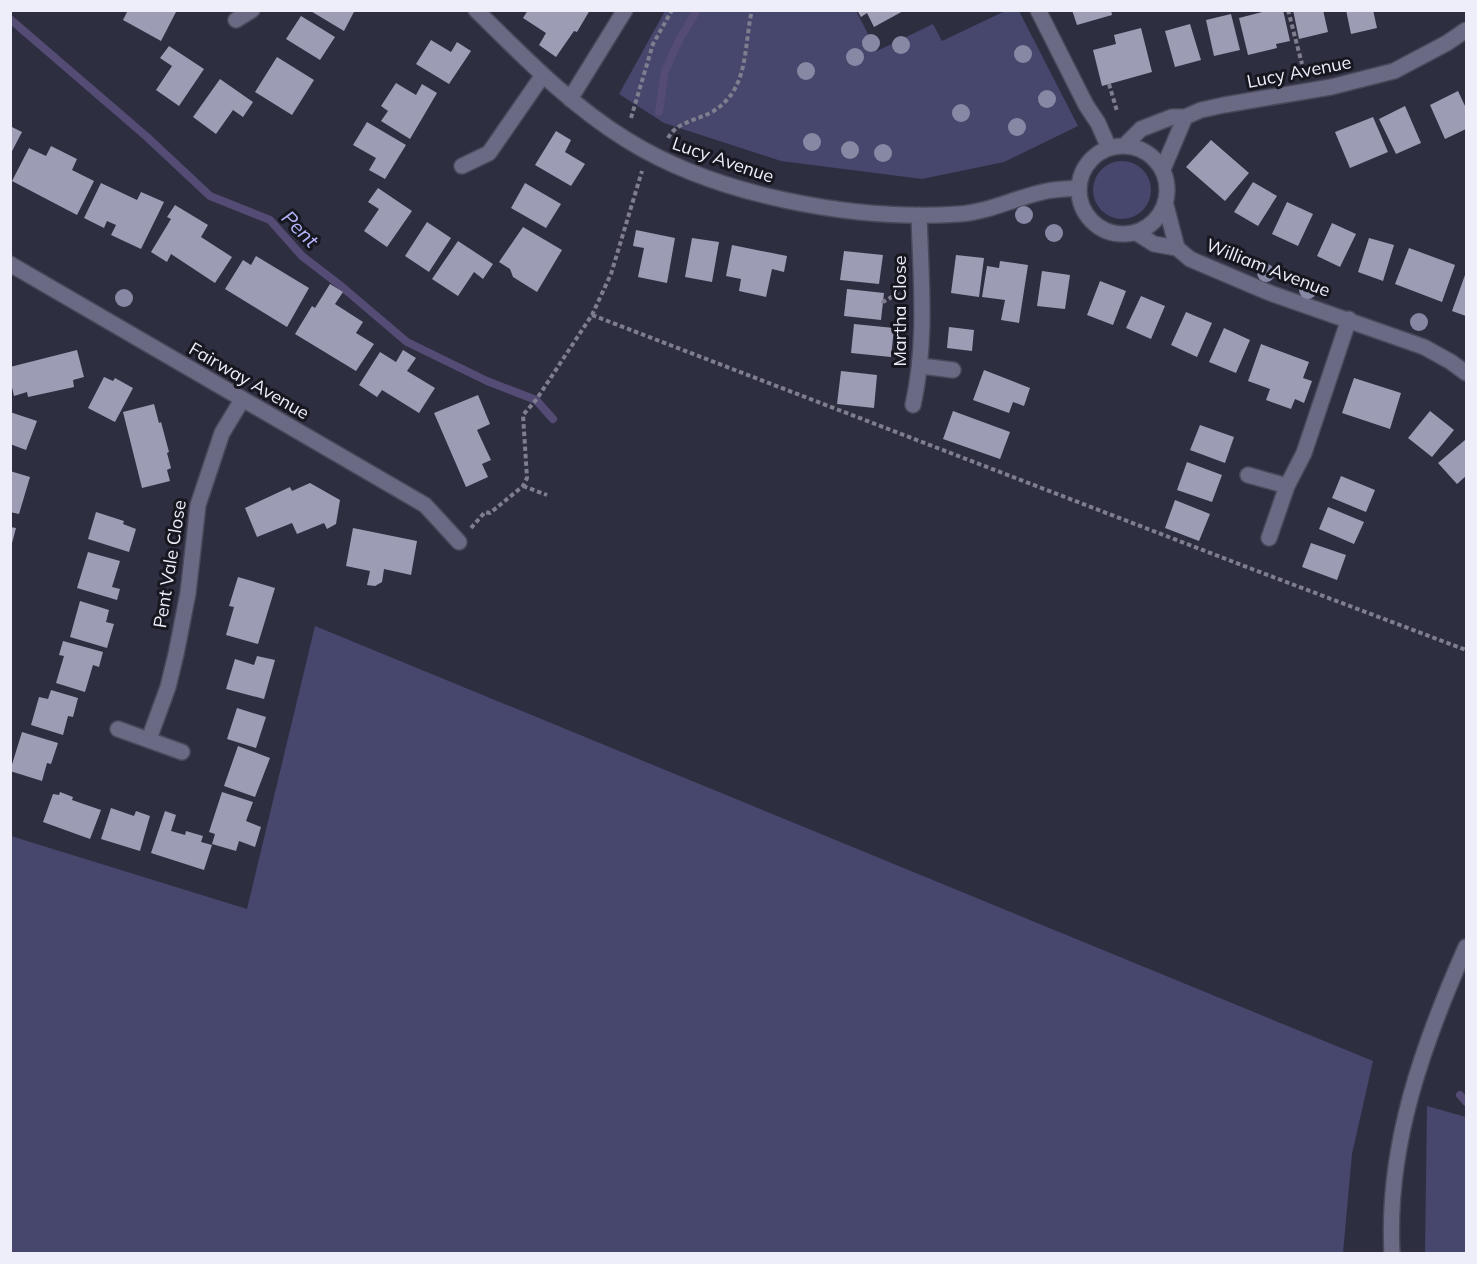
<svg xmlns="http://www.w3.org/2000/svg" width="1477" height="1264" font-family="Mulish,sans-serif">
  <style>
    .green { fill: #47466c }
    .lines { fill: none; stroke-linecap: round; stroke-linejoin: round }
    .stream { stroke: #554c75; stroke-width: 8 }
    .building { fill: #9c9cb4 }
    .minor-casing { stroke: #49495b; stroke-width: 18 }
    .tertiary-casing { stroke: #49495b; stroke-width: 18 }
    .path { stroke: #7e7e8e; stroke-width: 4; stroke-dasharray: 4.5 3; stroke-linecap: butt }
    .minor { stroke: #6a6a85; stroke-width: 15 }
    .tertiary { stroke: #6a6a85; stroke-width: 15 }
    .tree { fill: #8788a4 }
    .labels { text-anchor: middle; stroke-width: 6; stroke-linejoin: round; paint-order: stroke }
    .street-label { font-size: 18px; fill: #eeeefb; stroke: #171720 }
    .water-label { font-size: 20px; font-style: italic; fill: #b8b7fe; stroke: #171720 }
  </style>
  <rect width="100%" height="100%" fill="#2e2e41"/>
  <path class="green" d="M665 11H856L877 51 933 24 942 41 1005 11H1019L1078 126 1004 162 922 179 781 161 664 123 619 94Z
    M1093 190a29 29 0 1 1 58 0a29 29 0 1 1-58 0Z
    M315 626 1373 1061 1352 1154 1343 1253H11V836L247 909Z
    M1427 1106 1466 1117V1253H1425Z"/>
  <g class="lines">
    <path class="stream" d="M10 19 147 137 210 196 270 220 302 256 341 286 407 342 487 381 536 400 553 419
      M659 112 665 71 679 40 697 10
      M1460 1095 1466 1102"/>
  </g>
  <path class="building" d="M128 10H177L161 41 123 20Z
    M309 10H355L344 31Z
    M528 10H590L577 32 574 31 556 57 539 45 546 33 523 18Z
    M857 10H905L874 27 867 13 861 17Z
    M1072 10H1111L1112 15 1077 25Z
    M1270 10H1283L1290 41 1276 44 1277 48 1248 55 1239 18Z
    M1293 10H1323L1328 32 1299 39Z
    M1346 10H1373L1377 28 1351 34Z
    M1231 14 1240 50 1214 56 1206 20Z
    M301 16 335 37 320 60 286 39Z
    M1190 24 1201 60 1175 67 1165 31Z
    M1141 28 1152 72 1102 86 1093 50 1116 44 1114 35Z
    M431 40 451 52 457 42 471 51 449 84 416 64Z
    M169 46 204 69 179 106 156 90 172 66 160 58Z
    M277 57 314 80 292 115 255 92Z
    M220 79 253 102 243 117 233 110 216 134 193 117Z
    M396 83 416 95 422 84 437 93 410 139 381 121 388 111 381 106Z
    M1458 91 1466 108V129L1445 139 1430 105Z
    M1405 106 1421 143 1396 154 1379 119Z
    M1373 117 1388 152 1350 168 1335 132Z
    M367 122 406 145 385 179 369 170 376 158 353 145Z
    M10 126 22 132 10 155Z
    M556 131 571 140 565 152 585 164 571 186 535 165Z
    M1211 140 1249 173 1225 201 1186 167Z
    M51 146 77 159 72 170 94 181 77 215 12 181 29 148 46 156Z
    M1253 182 1277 196 1258 226 1234 212Z
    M101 183 137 200 141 192 164 202 141 249 111 235 116 225 107 221 104 228 84 218Z
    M525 183 561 204 546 228 511 208Z
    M378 188 412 211 387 247 364 231 379 209 368 202Z
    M1287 202 1313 214 1298 246 1272 234Z
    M175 205 208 225 201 237 232 257 215 283 171 254 167 262 151 252 171 219 167 217Z
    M427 222 451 238 429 272 405 256Z
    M1332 223 1356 234 1340 267 1317 256Z
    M523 227 562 250 537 292 513 277 510 269 499 262Z
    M636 230 675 238 667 283 638 277 644 248 633 246Z
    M692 238 719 242 712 282 685 277Z
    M1369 238 1394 245 1383 281 1358 272Z
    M458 241 493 264 483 279 474 272 458 296 432 279Z
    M732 245 787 256 784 272 772 269 766 297 739 291 741 279 726 276Z
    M1409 248 1455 265 1442 302 1395 284Z
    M844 251 883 255 879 284 840 280Z
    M956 255 984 258 979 297 951 293Z
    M256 256 309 288 287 327 225 289 243 260 251 265Z
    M1000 261 1028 265 1019 323 1001 320 1005 300 982 297 987 266 999 268Z
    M1042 271 1070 275 1065 309 1037 306Z
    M1465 275H1466V316L1452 311Z
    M1100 281 1126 291 1113 325 1087 315Z
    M330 284 343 292 335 304 363 322 356 333 374 344 356 371 295 334 312 306 315 308Z
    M847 289 884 293 881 320 844 316Z
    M1141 296 1165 306 1151 339 1126 328Z
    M1186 312 1212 323 1197 357 1171 345Z
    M854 324 894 328 891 357 851 353Z
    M949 327 974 330 972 351 947 348Z
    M1224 328 1250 340 1236 373 1209 362Z
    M1261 344 1309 362 1303 378 1312 381 1304 403 1295 399 1291 409 1266 400 1270 389 1248 381Z
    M77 350 84 377 73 380 74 387 28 397 27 392 14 396 10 379V367Z
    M403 350 416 358 407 371 435 388 419 413 382 390 377 397 359 385 380 352 396 362Z
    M984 370 1030 388 1024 406 1013 402 1009 413 973 400Z
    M841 371 877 375 874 408 837 404Z
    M104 377 113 381 115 378 133 388 115 422 88 408Z
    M1354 378 1401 393 1390 429 1342 413Z
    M478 395 490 424 477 430 491 460 482 464 488 477 466 487 434 413Z
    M154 404 159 423 161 422 169 452 167 453 171 468 167 470 170 481 142 488 123 412Z
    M953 411 1010 432 1000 459 943 439Z
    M1430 411 1454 430 1432 457 1408 438Z
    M10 412 37 421 26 450 10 444Z
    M1200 425 1234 437 1225 463 1190 450Z
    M1465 440 1466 442V476L1457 484 1438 463Z
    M1187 462 1222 475 1212 502 1177 490Z
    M10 471 30 477 19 514 10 512Z
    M1341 476 1375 490 1366 512 1332 498Z
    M310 483 340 500 336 524 327 529 324 523 297 534 292 523 257 537 245 508 290 487 292 491Z
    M1175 500 1210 514 1199 541 1165 528Z
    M1328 507 1364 522 1354 544 1319 529Z
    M96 512 124 521 123 524 136 529 129 552 88 539Z
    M10 527 16 528 11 547H10Z
    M353 528 417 541 411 575 384 569 382 582 375 586 367 585 370 571 346 566Z
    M1311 543 1346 555 1337 580 1302 567Z
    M88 552 120 561 112 587 120 589 117 600 77 588Z
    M238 577 275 588 258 644 226 635 234 607 229 606Z
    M80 601 109 610 106 622 114 624 107 648 70 637Z
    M63 641 103 652 99 667 93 665 85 692 56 683 64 656 59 655Z
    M257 656 275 660 264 699 226 689 235 659 254 665Z
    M51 690 78 698 73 717 68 716 63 735 31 725 39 697 48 699Z
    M237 708 266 717 256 748 227 739Z
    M22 732 58 743 51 764 47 763 42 781 10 771Z
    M238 746 270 758 255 797 224 786Z
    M60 792 73 797 72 800 101 810 90 839 43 822 53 794 59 795Z
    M222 792 253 802 246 821 261 827 255 847 239 841 236 851 212 844 215 834 209 832Z
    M111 808 134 816 136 811 150 816 140 851 101 839Z
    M165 811 176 815 171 831 185 835 186 831 203 836 201 842 212 845 204 870 151 853Z"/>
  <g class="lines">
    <defs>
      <path id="minor" d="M476 10C524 57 570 105 627 140 717 196 854 221 959 214 989 212 1017 197 1047 191 1057 189 1068 189 1078 188
        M1038 10 1086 105 1098 123 1109 148
        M236 20 252 10
        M570 99 625 10
        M462 166 489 153 543 75
        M10 264 425 505 459 542
        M921 366 953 370
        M913 405C927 342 921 280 919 215
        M1248 475 1287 486
        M1269 538 1287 486 1304 453 1349 319
        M118 729 182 752
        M149 739 168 687 176 654 188 593 198 505 222 433 242 400"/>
      <path id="tertiary" d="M1124 146 1141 129 1172 117H1185L1201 110 1224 105 1331 87 1394 71 1447 43 1466 30
        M1079 190a44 44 0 1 1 88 0a44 44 0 1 1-88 0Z
        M1163 169 1185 117
        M1165 202 1177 248
        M1135 232 1154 244 1177 248 1190 259 1270 293 1424 347 1451 362 1466 373
        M1392 1254C1386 1146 1423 1044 1466 947"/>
    </defs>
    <use href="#minor" class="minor-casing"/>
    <use href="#tertiary" class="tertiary-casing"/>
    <path class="path" d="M1288 10 1302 64
      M1109 84 1117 111
      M631 118 653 44 672 10
      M668 138C677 122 694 121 710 113 750 91 743 49 752 10
      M883 303V302L897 294 898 288
      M592 315 1252 569 1466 650
      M523 486 547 495
      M471 528 485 512 490 513 523 486 527 478 523 415 536 400 592 315 611 274 642 171"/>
    <use href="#minor" class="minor"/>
    <use href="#tertiary" class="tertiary"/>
  </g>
  <g class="tree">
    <circle cx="871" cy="43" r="9"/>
    <circle cx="901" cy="45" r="9"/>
    <circle cx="1023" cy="54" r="9"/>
    <circle cx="855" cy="57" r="9"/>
    <circle cx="806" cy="71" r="9"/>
    <circle cx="1047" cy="99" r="9"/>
    <circle cx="961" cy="113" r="9"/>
    <circle cx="1017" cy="127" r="9"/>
    <circle cx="812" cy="142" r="9"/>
    <circle cx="850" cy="150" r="9"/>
    <circle cx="883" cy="153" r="9"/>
    <circle cx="1024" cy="215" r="9"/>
    <circle cx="1054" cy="233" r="9"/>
    <circle cx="1266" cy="273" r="9"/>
    <circle cx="1308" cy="290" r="9"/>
    <circle cx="124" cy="298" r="9"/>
    <circle cx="1419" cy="322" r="9"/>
  </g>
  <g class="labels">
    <g class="street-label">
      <text transform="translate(1299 72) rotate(-11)" y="6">Lucy Avenue</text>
      <text transform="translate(723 160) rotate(19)" y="6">Lucy Avenue</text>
      <text transform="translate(1268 268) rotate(21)" y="6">William Avenue</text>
      <text transform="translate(900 311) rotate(-90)" y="6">Martha Close</text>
      <text transform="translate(249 381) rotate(30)" y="6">Fairway Avenue</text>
      <text transform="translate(170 564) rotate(-81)" y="6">Pent Vale Close</text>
    </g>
    <g class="water-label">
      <text transform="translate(300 229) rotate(45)" y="7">Pent</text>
    </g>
  </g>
  <rect width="1477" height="1264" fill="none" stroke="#eeeefb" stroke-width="24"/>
</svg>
